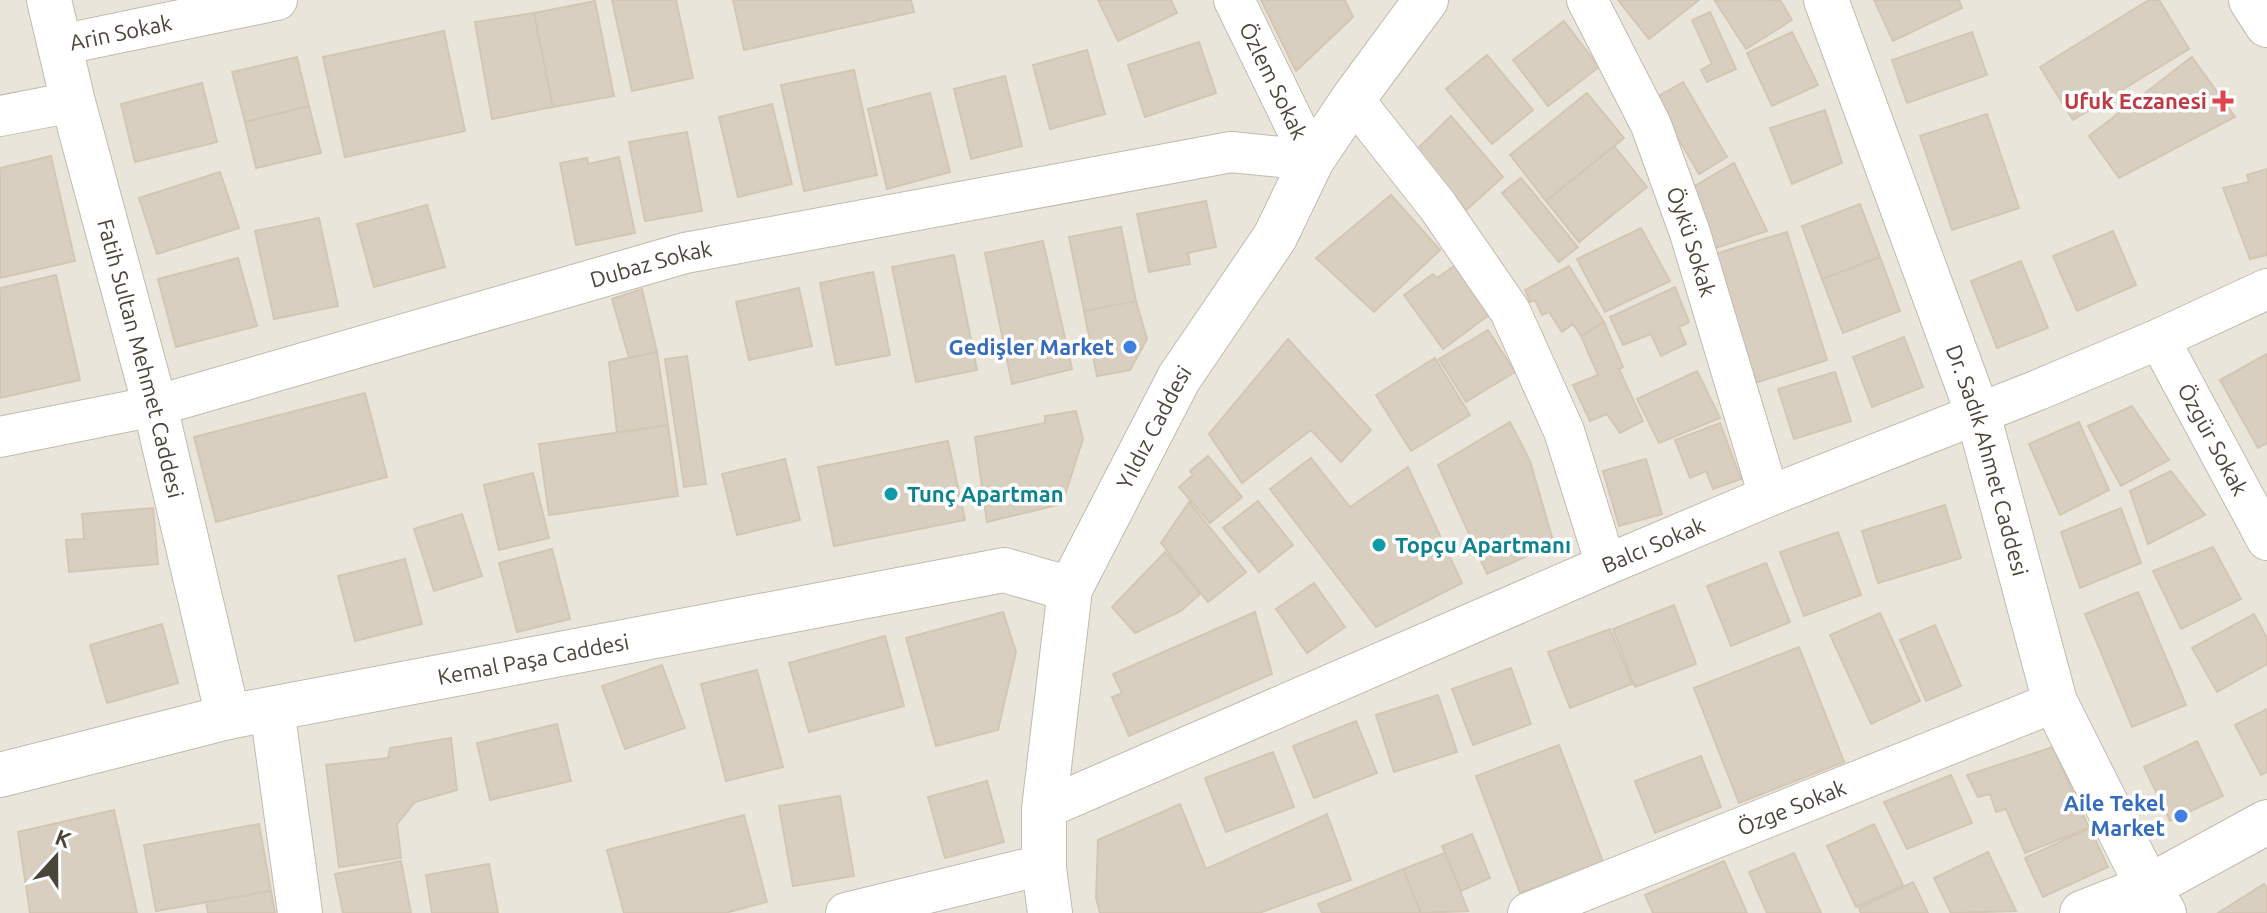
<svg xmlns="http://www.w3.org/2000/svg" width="2267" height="913" font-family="Ubuntu,sans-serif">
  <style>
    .residential { fill: #eae5da }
    .building { fill: #d8cfc1; stroke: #d3c7b4; stroke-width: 2 }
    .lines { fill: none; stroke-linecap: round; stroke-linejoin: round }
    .minor-casing { stroke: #c2bbae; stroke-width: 42 }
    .tertiary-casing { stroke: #c2bbae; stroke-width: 46 }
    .minor { stroke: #fff; stroke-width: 40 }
    .tertiary { stroke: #fff; stroke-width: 44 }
    .health-dot { fill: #e0444e; stroke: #fff; stroke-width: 3 }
    .shop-dot { fill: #3f7fe0; stroke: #fff; stroke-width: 3 }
    .culture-dot { fill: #0f9aa8; stroke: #fff; stroke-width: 3 }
    .labels { text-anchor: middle; stroke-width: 7; stroke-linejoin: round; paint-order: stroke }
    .street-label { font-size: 22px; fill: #4b4439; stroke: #fff }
    .health-label { font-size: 22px; font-weight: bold; fill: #be3a42; stroke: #fff; text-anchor: end }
    .shop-label { font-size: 22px; font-weight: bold; fill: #366cbe; stroke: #fff; text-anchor: end }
    .culture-label { font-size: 22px; font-weight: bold; fill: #0d838f; stroke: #fff; text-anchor: start }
  </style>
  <rect width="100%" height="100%" fill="#f6f3ec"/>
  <path class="residential" d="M0 0H2267V913H0Z"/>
  <path class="building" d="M612 0H676L693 78 632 91Z
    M733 0H911L914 12 744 50Z
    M1098 0H1171L1177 13 1118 41Z
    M1261 0H1345L1353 17 1296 71Z
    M1618 0H1699L1649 39Z
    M1780 0 1792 20 1746 49 1715 1Z
    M1874 0H1959L1962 8 1893 41Z
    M2149 0H2159L2189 49 2073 120 2040 67Z
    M595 1 614 96 553 107 534 13Z
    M1710 12 1736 69 1707 82 1701 70 1712 64 1692 20Z
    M534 13 553 107 492 119 475 22Z
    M1564 21 1599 67 1548 106 1513 60Z
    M444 31 465 131 345 157 323 57Z
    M1792 32 1818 85 1772 106 1747 53Z
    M1972 32 1987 75 1907 103 1892 60Z
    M1199 42 1216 93 1145 117 1128 65Z
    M1087 50 1105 114 1050 129 1033 65Z
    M1487 55 1533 110 1492 144 1446 89Z
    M297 57 309 106 245 122 232 72Z
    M2192 57 2235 117 2119 178 2089 136Z
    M854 70 877 175 804 191 781 85Z
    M1005 76 1022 146 971 159 954 89Z
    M1683 82 1727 157 1699 174 1655 98Z
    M202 83 217 142 135 162 121 104Z
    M930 93 950 172 887 189 868 109Z
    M1587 93 1624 138 1546 201 1510 155Z
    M772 104 792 184 738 197 719 117Z
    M309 106 321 153 256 168 245 122Z
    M1825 110 1842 163 1792 184 1770 128Z
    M1987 114 2019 208 1952 230 1920 136Z
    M1451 116 1503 177 1464 212 1415 151Z
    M687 132 702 211 645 221 629 142Z
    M1614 146 1647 187 1579 242 1546 201Z
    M51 156 75 261 0 278V168Z
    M619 157 635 233 576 245 560 163 587 158 588 164Z
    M1734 163 1767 231 1713 249 1688 190Z
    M2267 169V255L2250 259 2223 188 2249 182 2247 175Z
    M220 172 239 228 157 254 139 198Z
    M1521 178 1578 247 1559 262 1502 193Z
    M1391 195 1440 250 1374 312 1316 258Z
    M1206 201 1216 247 1188 253 1190 264 1149 272 1137 214Z
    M1860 204 1880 257 1822 279 1802 226Z
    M427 205 445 267 374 287 357 224Z
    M319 218 338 306 274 319 255 231Z
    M1121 227 1136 301 1084 311 1069 237Z
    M1641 228 1670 281 1605 312 1577 259Z
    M2113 231 2136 285 2077 311 2053 256Z
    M1787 232 1827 360 1755 383 1715 254Z
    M1043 241 1072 369 1012 384 985 253Z
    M954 255 977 370 916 382 892 267Z
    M1880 257 1900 311 1843 333 1822 279Z
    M238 258 257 326 176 347 158 279Z
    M2021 261 2048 328 1997 348 1971 281Z
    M1457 264 1493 312 1443 349 1404 295 1433 274 1437 278Z
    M1569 266 1604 322 1581 336 1573 324 1562 332 1549 312 1542 315 1535 300 1530 302 1525 290Z
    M873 272 890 355 836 365 820 283Z
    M56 275 80 380 0 398V288Z
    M1675 287 1689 322 1679 327 1686 344 1661 356 1651 334 1623 345 1610 317Z
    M799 288 812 346 749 360 736 302Z
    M642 289 657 352 629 358 612 299Z
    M1136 301 1147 339 1130 370 1097 376 1084 311Z
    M1604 322 1623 367 1619 369 1643 421 1620 433 1607 414 1590 421 1573 385 1598 375 1581 336Z
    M1488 330 1515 372 1466 402 1439 359Z
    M1904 337 1923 387 1872 407 1853 357Z
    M1288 339 1371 430 1341 462 1311 430 1242 483 1209 434Z
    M657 352 668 425 617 433 609 362Z
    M2267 354V443L2258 448 2220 380Z
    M687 356 706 484 684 487 665 359Z
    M1435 358 1470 415 1411 451 1376 395Z
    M1697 371 1720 418 1659 443 1637 399Z
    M1835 372 1851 421 1794 439 1778 389Z
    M365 393 387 477 216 522 194 437Z
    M2132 406 2169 460 2121 486 2088 426Z
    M1076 411 1083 439 1062 504 987 522 975 437 1045 423V416Z
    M1510 422 1530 461 1554 544 1487 574 1438 465Z
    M2079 422 2109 490 2060 515 2029 444Z
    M1720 423 1741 479 1713 489 1706 471 1690 478 1675 440Z
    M668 425 678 496 549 515 539 444Z
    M948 441 965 520 834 546 818 467Z
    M1208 456 1242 497 1210 523 1179 487 1193 475 1190 471Z
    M1311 458 1350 507 1408 467 1462 583 1376 627 1270 489Z
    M785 459 800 520 737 535 722 474Z
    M1646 459 1662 514 1619 526 1603 471Z
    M2171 471 2205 515 2148 544 2130 491Z
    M533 473 549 538 499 550 484 485Z
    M1258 501 1293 545 1259 572 1223 528Z
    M1189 502 1246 572 1208 602 1161 543Z
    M1945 505 1961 558 1878 583 1862 531Z
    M153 508 158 564 69 572 66 540 84 539 82 514Z
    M2121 508 2141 563 2080 588 2061 532Z
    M462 514 482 576 434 591 414 529Z
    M1838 532 1861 595 1804 616 1780 552Z
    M2213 547 2241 599 2181 629 2153 571Z
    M552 549 570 619 517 632 499 563Z
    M1165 552 1200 594 1181 611 1135 633 1112 607Z
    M405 559 422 624 355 641 338 576Z
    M1766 563 1790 622 1731 646 1707 586Z
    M1314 583 1345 627 1307 653 1276 609Z
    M2138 592 2186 705 2132 727 2085 614Z
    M1674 605 1696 664 1635 687 1613 629Z
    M1003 612 1016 652 998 730 936 746 906 638Z
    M1255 612 1272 674 1129 736 1112 697 1122 693 1113 674Z
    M1880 613 1920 701 1871 724 1830 635Z
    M2254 614 2267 638V664L2217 692 2192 648Z
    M162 624 178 683 107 703 90 645Z
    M1935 625 1961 686 1926 701 1900 640Z
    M1610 629 1632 684 1570 708 1548 652Z
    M885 636 904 706 809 732 789 663Z
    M1799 647 1844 762 1739 803 1694 688Z
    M662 665 685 728 625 749 602 686Z
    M1511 668 1531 724 1473 745 1452 689Z
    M757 670 783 767 726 781 701 684Z
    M1438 695 1457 752 1394 772 1376 715Z
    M2267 709V772L2261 775 2235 725Z
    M1356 721 1377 773 1314 798 1293 746Z
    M557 724 571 781 490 800 477 743Z
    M451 738 457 790 415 802 411 807 397 824 401 858 339 867 326 765 388 758 390 748Z
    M2197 741 2223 796 2170 821 2144 767Z
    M1559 745 1603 862 1520 893 1476 776Z
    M2053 747 2089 828 2025 853 2006 809 1996 812 1990 794 1978 797 1967 775Z
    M1273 752 1294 807 1226 832 1205 778Z
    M1701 756 1721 807 1655 833 1635 781Z
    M1951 775 1972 823 1907 849 1884 802Z
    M987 781 1004 842 945 858 928 797Z
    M840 796 854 876 793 886 779 806Z
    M1180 804 1206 869 1327 814 1351 880 1259 913H1100L1096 898 1098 840Z
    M114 810 137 913H30L18 832Z
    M744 815 767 902 725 913H624L607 850Z
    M259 824 271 891 156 911 144 845Z
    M1874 824 1903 885 1856 907 1827 846Z
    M2090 828 2108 867 2043 897 2025 858Z
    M1472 834 1490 878 1461 891 1442 846Z
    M1988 852 2016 911 1951 913 1934 878Z
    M1445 853 1468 911 1421 913 1403 869Z
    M1794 853 1821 913H1767L1749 872Z
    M401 861 411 913H343L335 874Z
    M1724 861 1747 913H1653L1645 895Z
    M489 864 498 913H432L426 875Z
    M1403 869 1421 913H1322L1318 904Z
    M1913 882 1928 913H1861L1859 908Z
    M2264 884 2267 889V913H2218Z
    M271 891 275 913H208L206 902Z"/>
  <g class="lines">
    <defs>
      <g id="minor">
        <path id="s1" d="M1234 0 1312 160"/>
        <path id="s2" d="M1587 0 1651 125 1690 233 1769 496"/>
        <path id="s3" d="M60 45 277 0"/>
        <path d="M1353 99 1437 205 1510 311 1564 431 1606 565"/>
        <path d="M0 116 73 102"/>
        <path id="s4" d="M2159 339 2267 540"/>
        <path id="s5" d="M0 437 155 406 685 253 1231 152 1312 160"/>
        <path id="s6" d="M1044 809 1606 565 1769 496 2038 390 2159 339 2267 289"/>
        <path d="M846 913 1026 869 1044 868"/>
        <path id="s7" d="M1528 913 2055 702"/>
      </g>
      <g id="tertiary">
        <path id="s8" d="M49 0 73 102 155 406 228 717"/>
        <path id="s9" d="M1826 0 1978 414 2055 702 2148 887 2164 913"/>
        <path d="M2251 0 2267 25"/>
        <path d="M272 709 300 913"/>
        <path id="s10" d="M0 775 228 717 1004 570 1070 589"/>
        <path id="s11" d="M1050 913 1044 868V809L1070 589 1179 378 1275 237 1312 160 1353 99 1426 0"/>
        <path d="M2082 913 2148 887 2267 822"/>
      </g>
    </defs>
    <use href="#minor" class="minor-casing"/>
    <use href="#tertiary" class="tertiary-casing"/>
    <use href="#minor" class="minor"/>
    <use href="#tertiary" class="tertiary"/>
  </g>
  <path class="health-dot" d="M2219 89h8v8h8v8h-8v8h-8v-8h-8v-8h8z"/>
  <g class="shop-dot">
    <circle cx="1130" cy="347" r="8"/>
    <circle cx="2181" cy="816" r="8"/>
  </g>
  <g class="culture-dot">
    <circle cx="891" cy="494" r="8"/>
    <circle cx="1379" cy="545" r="8"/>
  </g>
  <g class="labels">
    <g class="street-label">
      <text dy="8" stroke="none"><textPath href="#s3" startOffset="62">Arin Sokak</textPath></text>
      <text dy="8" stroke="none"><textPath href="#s1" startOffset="90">Özlem Sokak</textPath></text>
      <text dy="8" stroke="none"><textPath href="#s2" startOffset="264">Öykü Sokak</textPath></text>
      <text dy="8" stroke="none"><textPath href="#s5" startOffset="674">Dubaz Sokak</textPath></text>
      <text dy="8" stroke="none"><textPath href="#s8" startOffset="370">Fatih Sultan Mehmet Caddesi</textPath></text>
      <text dy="8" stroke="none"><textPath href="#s11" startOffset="508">Yıldız Caddesi</textPath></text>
      <text dy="8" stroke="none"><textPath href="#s4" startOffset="114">Özgür Sokak</textPath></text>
      <text dy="8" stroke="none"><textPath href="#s9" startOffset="488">Dr. Sadık Ahmet Caddesi</textPath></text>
      <text dy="8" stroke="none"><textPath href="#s6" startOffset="664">Balcı Sokak</textPath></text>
      <text dy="8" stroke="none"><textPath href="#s10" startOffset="546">Kemal Paşa Caddesi</textPath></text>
      <text dy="8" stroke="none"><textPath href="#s7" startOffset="284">Özge Sokak</textPath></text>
    </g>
    <g class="health-label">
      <text x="2207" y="109">Ufuk Eczanesi</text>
    </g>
    <g class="shop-label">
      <text x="1114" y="355">Gedişler Market</text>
      <text x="2165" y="811">Aile Tekel<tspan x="2165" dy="25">Market</tspan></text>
    </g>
    <g class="culture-label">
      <text x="907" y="502">Tunç Apartman</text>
      <text x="1395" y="553">Topçu Apartmanı</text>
    </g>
  </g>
  <g transform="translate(56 857) rotate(21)" stroke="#ffffff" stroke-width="6" paint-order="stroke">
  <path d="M0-6L14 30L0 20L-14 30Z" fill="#4b4439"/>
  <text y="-12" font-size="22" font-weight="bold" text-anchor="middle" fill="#4b4439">K</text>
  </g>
</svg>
